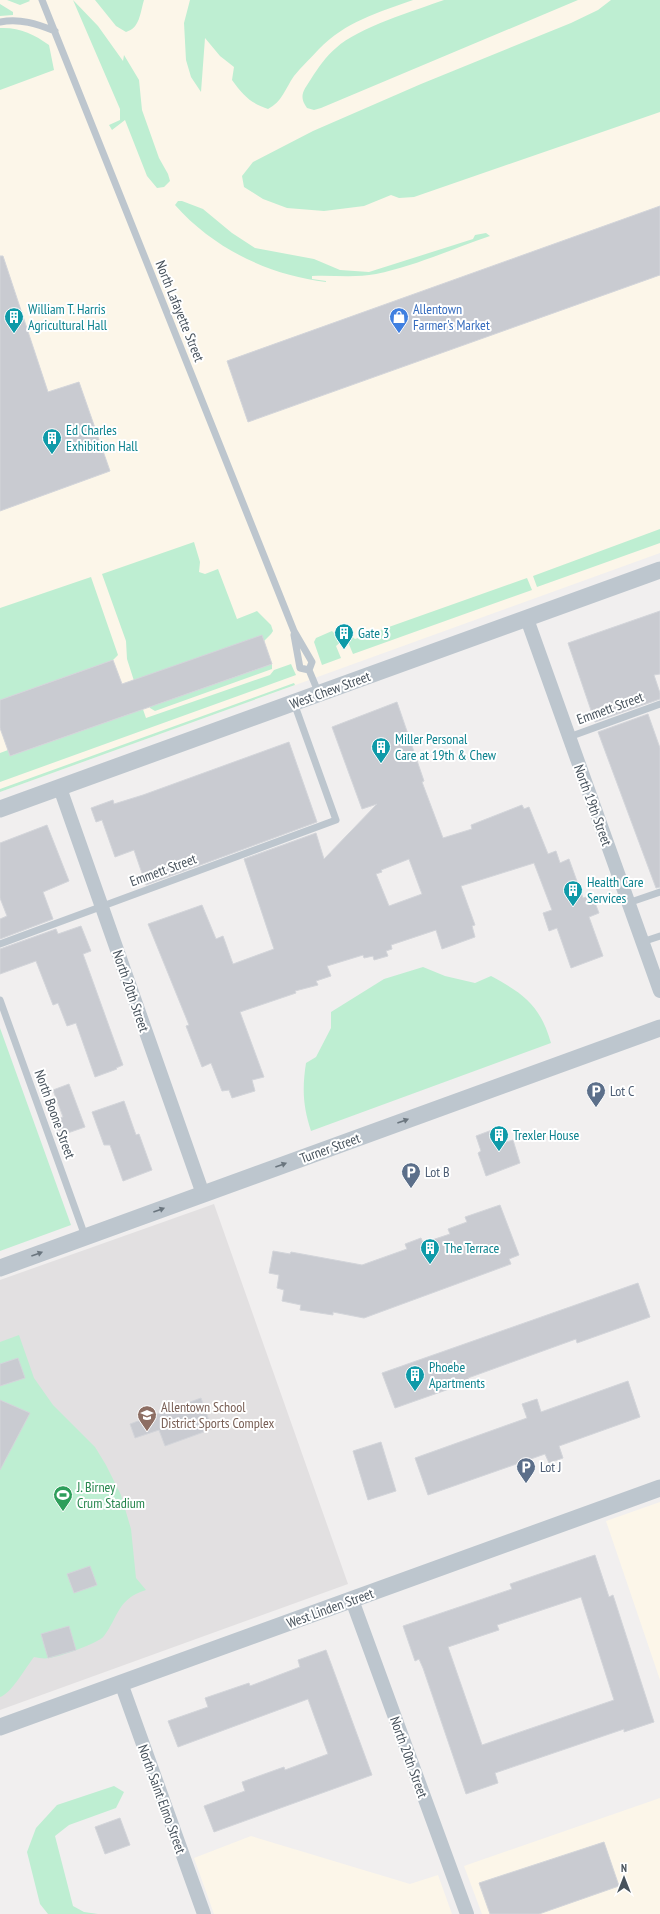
<svg xmlns="http://www.w3.org/2000/svg" width="660" height="1914" font-family="'PT Sans Narrow',sans-serif">
  <style>
    .commercial { fill: #fcf6e9 }
    .education { fill: #e2e0e1 }
    .green { fill: #beeed2 }
    .building { fill: #c9cbd1; stroke: #d3d5da; fill-rule: evenodd }
    .lines { fill: none; stroke-linecap: round; stroke-linejoin: round }
    .service { stroke: #bdc6ce; stroke-width: 7 }
    .minor { stroke: #bdc6ce; stroke-width: 14 }
    .tertiary { stroke: #bdc6ce; stroke-width: 17 }
    .oneway { fill: #6a757e }
    .labels { text-anchor: middle; stroke-width: 4; stroke-linejoin: round; paint-order: stroke }
    .culture-label { font-size: 14px; fill: #0d838f; stroke: #fff; text-anchor: start }
    .shop-label { font-size: 14px; fill: #366cbe; stroke: #fff; text-anchor: start }
    .street-label { font-size: 14px; fill: #47525c; stroke: #fff }
    .service-label { font-size: 14px; fill: #4e5e75; stroke: #fff; text-anchor: start }
    .education-label { font-size: 14px; fill: #785e54; stroke: #fff; text-anchor: start }
    .leisure-label { font-size: 14px; fill: #27864d; stroke: #fff; text-anchor: start }
  </style>
  <rect width="100%" height="100%" fill="#f1efef"/>
  <path class="commercial" d="M0 0H660V553L0 792Z
    M660 1502V1680L606 1521Z
    M660 1798V1914H482L464 1866Z
    M251 1836 410 1884 438 1875 452 1914H214L194 1858Z"/>
  <path class="education" d="M214 1204 348 1584 0 1710V1280Z"/>
  <path class="green" d="M7 0H29L30 1 20 5Z
    M73 0 98 26 123 61 124 55 139 80 142 110 159 158 168 174 170 181 164 187 157 188 147 176 125 120 112 130 109 125 120 120V109Z
    M95 0H144C140 13 140 28 126 32L116 26Z
    M190 0H413C379 12 345 22 319 49 311 58 301 67 294 76 285 89 282 102 268 109 250 103 243 95 232 80L234 67 220 56 205 38 201 92 191 77 186 60 184 23Z
    M444 0H578L321 108 314 110 307 108C298 96 304 90 311 79 318 68 326 56 336 48 359 27 414 11 444 0Z
    M611 0H660V112L414 197 399 198 391 195 364 206 324 211 287 208 263 199 244 187 242 176 253 162 313 131 421 84 571 23 598 10Z
    M0 4 13 12V15L0 16Z
    M0 28C19 27 34 34 49 45L54 70 0 90Z
    M178 201H182L203 209 232 233 255 248 314 259 340 270 369 272 473 239 475 235 486 233 490 236C452 249 415 266 376 274 355 278 333 275 312 276V279L326 281V282C269 275 214 249 175 205Z
    M660 529V543L537 587 533 576Z
    M194 542 200 562 199 572 205 574 218 569 237 619 257 611 271 625 273 631 271 634 264 641 262 636 135 684 127 659 126 641 102 574Z
    M91 577 118 655 113 660 0 700V608Z
    M527 578 532 590 353 654 348 642 336 630H344L355 639Z
    M332 631 342 641 336 646 341 658 322 665 314 642 316 638Z
    M272 664V669L155 711 150 708 149 704 154 705Z
    M291 664 296 675 0 782V753L8 750 10 756 132 713 139 698 146 718 270 675 274 670Z
    M294 683 295 685 0 792V789Z
    M423 967 445 976 475 983 491 976C524 994 540 1005 551 1043L311 1131C303 1106 302 1089 306 1063L316 1057 331 1028V1012L384 979Z
    M0 1028 71 1225 0 1251Z
    M19 1335 34 1378 53 1405 95 1447 106 1465 121 1495 131 1529 136 1578 146 1590C117 1599 119 1616 104 1636 99 1643 59 1657 49 1658 44 1659 39 1658 34 1657 26 1667 11 1694 0 1697V1342Z
    M114 1786 124 1792 116 1808 69 1825 55 1836 73 1906 84 1912 98 1914H48L40 1904 27 1852 36 1828 57 1805Z"/>
  <path class="building" d="M660 206V275L248 422 227 361Z
    M0 256H3L48 392 79 382 110 471 0 511Z
    M660 611V674L654 675 660 693V699L595 722 568 643Z
    M262 635 272 664 10 756 0 728V700L113 660 122 684Z
    M397 702 424 781 422 782 443 838 472 829 471 825 522 805 524 809 529 807 548 854 556 851 560 863 569 859 583 898 592 895 599 913 589 917 603 956 571 968 557 928 549 931 543 913 552 910 534 863 461 886 475 925 472 926 475 937 442 949 436 930 391 945 392 949 386 951 388 956 374 960 373 956 364 958 363 955 327 966 331 976 316 981 318 985 295 991 296 993 240 1012 264 1077 252 1080 255 1091 232 1098 229 1090 222 1091 211 1063 202 1067 186 1026 189 1025 148 924 202 905 216 939 223 936 233 964 274 949 244 859 316 833 324 859 377 804 362 809 332 727ZM409 859 422 894 389 906 376 874 382 872 381 870Z
    M648 714 660 748V887L656 888 598 732Z
    M289 742 317 822 146 885 134 850 115 857 102 820 96 822 91 808 113 800 114 804 143 795Z
    M47 825 69 881 43 892 53 919 0 939V919L7 916 0 898V843Z
    M81 926 91 951 83 954 123 1065 116 1068 117 1069 95 1077 76 1023 67 1026 58 1003 53 1005 36 961 0 974V949L56 929 58 934Z
    M69 1084 85 1127 59 1136 53 1120 63 1117 53 1090Z
    M124 1101 136 1135 139 1134 152 1170 123 1181 110 1145H104L92 1112Z
    M492 1130 496 1141 501 1139 503 1143 513 1140 520 1163 486 1176 478 1153 481 1151 476 1136Z
    M500 1205 519 1255 509 1259 511 1264 364 1318 333 1312V1315L300 1310 301 1305 282 1301 284 1290 277 1288 279 1275 269 1273 273 1251 290 1254 291 1252 362 1265 407 1249 405 1244 421 1238 423 1243 450 1234 448 1229 467 1222 465 1217Z
    M638 1283 650 1317 577 1343 576 1339 468 1378 469 1382 395 1408 382 1373Z
    M18 1358 25 1378 0 1386V1364Z
    M628 1381 640 1417 559 1446 563 1458 549 1463 545 1454 428 1495 415 1458 527 1418 522 1404 537 1399 541 1412Z
    M201 1398 212 1429 165 1446 159 1430 135 1438 130 1424Z
    M0 1400 30 1413 0 1470Z
    M381 1442 396 1491 368 1500 353 1451Z
    M595 1555 609 1597 613 1595 654 1722 624 1732V1729L495 1773 498 1783 466 1794 423 1668 419 1659 415 1661 403 1626 512 1589 510 1584ZM581 1597 614 1700 482 1745 448 1647 499 1630 497 1625Z
    M90 1566 97 1585 74 1593 67 1574Z
    M69 1626 76 1650 48 1658 41 1634Z
    M326 1650 372 1775 214 1832 204 1806 245 1791 242 1782 284 1767 285 1770 328 1754 308 1699 178 1747 168 1721 208 1707 205 1698 249 1683 250 1686 300 1667 298 1660Z
    M120 1818 130 1845 105 1854 95 1827Z
    M604 1842 619 1886 539 1914H490L479 1883Z"/>
  <g class="lines">
    <path class="service" d="M42 0 294 631 312 662 309 670 319 694
      M0 22C20 18 37 24 55 31
      M294 635 300 668 309 670
      M569 737 660 704
      M628 903 660 892
      M642 942 660 936
      M0 944 336 820 294 703
      M0 1000 85 1236"/>
    <path class="minor" d="M527 619 660 991
      M60 788 203 1194
      M352 1600 467 1914
      M121 1683 204 1914"/>
    <path class="tertiary" d="M0 809 660 570
      M0 1268 660 1028
      M0 1727 660 1488"/>
  </g>
  <defs><path id="oneway-solid" d="M-6-.8H1V-3.2L6.5 0L1 3.2V.8H-6Z"/></defs>
  <g class="oneway">
    <use href="#oneway-solid" transform="translate(403 1121) rotate(-20)"/>
    <use href="#oneway-solid" transform="translate(281 1165) rotate(-20)"/>
    <use href="#oneway-solid" transform="translate(159 1210) rotate(-20)"/>
    <use href="#oneway-solid" transform="translate(37 1254) rotate(-20)"/>
  </g>
  <defs>
    <symbol id="building-pin" viewBox="-11 -11 22 30"><path d="M0 17L-7.5 6A9.5 9.5 0 1 1 7.5 6Z" fill="#0f9aa8" stroke="#fff"/><path d="M-4-6H4V6H1V3H-1V6H-4ZM-2.5-4.3h1.7v1.8h-1.7ZM.8-4.3h1.7v1.8H.8ZM-2.5-1h1.7V.8h-1.7ZM.8-1h1.7V.8H.8Z" fill="#fff"/></symbol>
    <symbol id="shop-pin" viewBox="-11 -11 22 30"><path d="M0 17L-7.5 6A9.5 9.5 0 1 1 7.5 6Z" fill="#3f7fe0" stroke="#fff"/><path d="M-5-2.5h2.3a2.7 3.5 0 0 1 5.4 0H5L5.5 6h-11ZM-1.5-2.5h3a1.5 2.3 0 0 0-3 0Z" fill="#fff"/></symbol>
    <symbol id="parking-pin" viewBox="-11 -11 22 30"><path d="M0 17L-7.5 6A9.5 9.5 0 1 1 7.5 6Z" fill="#5c6f8a" stroke="#fff"/><path d="M-3.5-5.5H1a3.5 3.5 0 0 1 0 7H-1V5.5H-3.5ZM-1-3.4V-.6H.8a1.4 1.4 0 0 0 0-2.8Z" fill="#fff"/></symbol>
    <symbol id="school-pin" viewBox="-11 -11 22 30"><path d="M0 17L-7.5 6A9.5 9.5 0 1 1 7.5 6Z" fill="#8d6e63" stroke="#fff"/><path d="M0-5L7-2L0 1L-7-2ZM-4 1L0 2.5L4 1V4Q0 6-4 4Z" fill="#fff"/></symbol>
    <symbol id="stadium-pin" viewBox="-11 -11 22 30"><path d="M0 17L-7.5 6A9.5 9.5 0 1 1 7.5 6Z" fill="#2e9e5b" stroke="#fff"/><path d="M0-5a6.5 5 0 1 0 0 10a6.5 5 0 1 0 0-10ZM-3.5-1.8h7v3.6h-7Z" fill="#fff"/></symbol>
  </defs>
  <g fill-rule="evenodd">
    <use href="#building-pin" x="3" y="306" width="22" height="30"/>
    <use href="#shop-pin" x="388" y="306" width="22" height="30"/>
    <use href="#building-pin" x="41" y="427" width="22" height="30"/>
    <use href="#building-pin" x="333" y="622" width="22" height="30"/>
    <use href="#building-pin" x="370" y="736" width="22" height="30"/>
    <use href="#building-pin" x="562" y="879" width="22" height="30"/>
    <use href="#parking-pin" x="585" y="1080" width="22" height="30"/>
    <use href="#building-pin" x="488" y="1124" width="22" height="30"/>
    <use href="#parking-pin" x="400" y="1161" width="22" height="30"/>
    <use href="#building-pin" x="419" y="1237" width="22" height="30"/>
    <use href="#building-pin" x="404" y="1364" width="22" height="30"/>
    <use href="#school-pin" x="136" y="1404" width="22" height="30"/>
    <use href="#parking-pin" x="515" y="1456" width="22" height="30"/>
    <use href="#stadium-pin" x="52" y="1484" width="22" height="30"/>
  </g>
  <g class="labels">
    <g class="culture-label">
      <text x="28" y="314">William T. Harris<tspan x="28" dy="16">Agricultural Hall</tspan></text>
      <text x="66" y="435">Ed Charles<tspan x="66" dy="16">Exhibition Hall</tspan></text>
      <text x="358" y="638">Gate 3</text>
      <text x="395" y="744">Miller Personal<tspan x="395" dy="16">Care at 19th &amp; Chew</tspan></text>
      <text x="587" y="887">Health Care<tspan x="587" dy="16">Services</tspan></text>
      <text x="513" y="1140">Trexler House</text>
      <text x="444" y="1253">The Terrace</text>
      <text x="429" y="1372">Phoebe<tspan x="429" dy="16">Apartments</tspan></text>
    </g>
    <g class="shop-label">
      <text x="413" y="314">Allentown<tspan x="413" dy="16">Farmer's Market</tspan></text>
    </g>
    <g class="street-label">
      <text transform="translate(180 311) rotate(68)" y="5">North Lafayette Street</text>
      <text transform="translate(330 690) rotate(-20)" y="5">West Chew Street</text>
      <text transform="translate(610 708) rotate(-20)" y="5">Emmett Street</text>
      <text transform="translate(593 805) rotate(70)" y="5">North 19th Street</text>
      <text transform="translate(163 870) rotate(-20)" y="5">Emmett Street</text>
      <text transform="translate(131 991) rotate(71)" y="5">North 20th Street</text>
      <text transform="translate(55 1114) rotate(70)" y="5">North Boone Street</text>
      <text transform="translate(330 1148) rotate(-20)" y="5">Turner Street</text>
      <text transform="translate(330 1608) rotate(-20)" y="5">West Linden Street</text>
      <text transform="translate(409 1757) rotate(70)" y="5">North 20th Street</text>
      <text transform="translate(162 1799) rotate(70)" y="5">North Saint Elmo Street</text>
    </g>
    <g class="service-label">
      <text x="610" y="1096">Lot C</text>
      <text x="425" y="1177">Lot B</text>
      <text x="540" y="1472">Lot J</text>
    </g>
    <g class="education-label">
      <text x="161" y="1412">Allentown School<tspan x="161" dy="16">District Sports Complex</tspan></text>
    </g>
    <g class="leisure-label">
      <text x="77" y="1492">J. Birney<tspan x="77" dy="16">Crum Stadium</tspan></text>
    </g>
  </g>
  <g transform="translate(624 1878)" stroke="#ffffff" stroke-width="3" paint-order="stroke">
  <path d="M0-3L7 15L0 10L-7 15Z" fill="#47525c"/>
  <text y="-6" font-size="11" font-weight="bold" text-anchor="middle" fill="#47525c">N</text>
  </g>
</svg>
